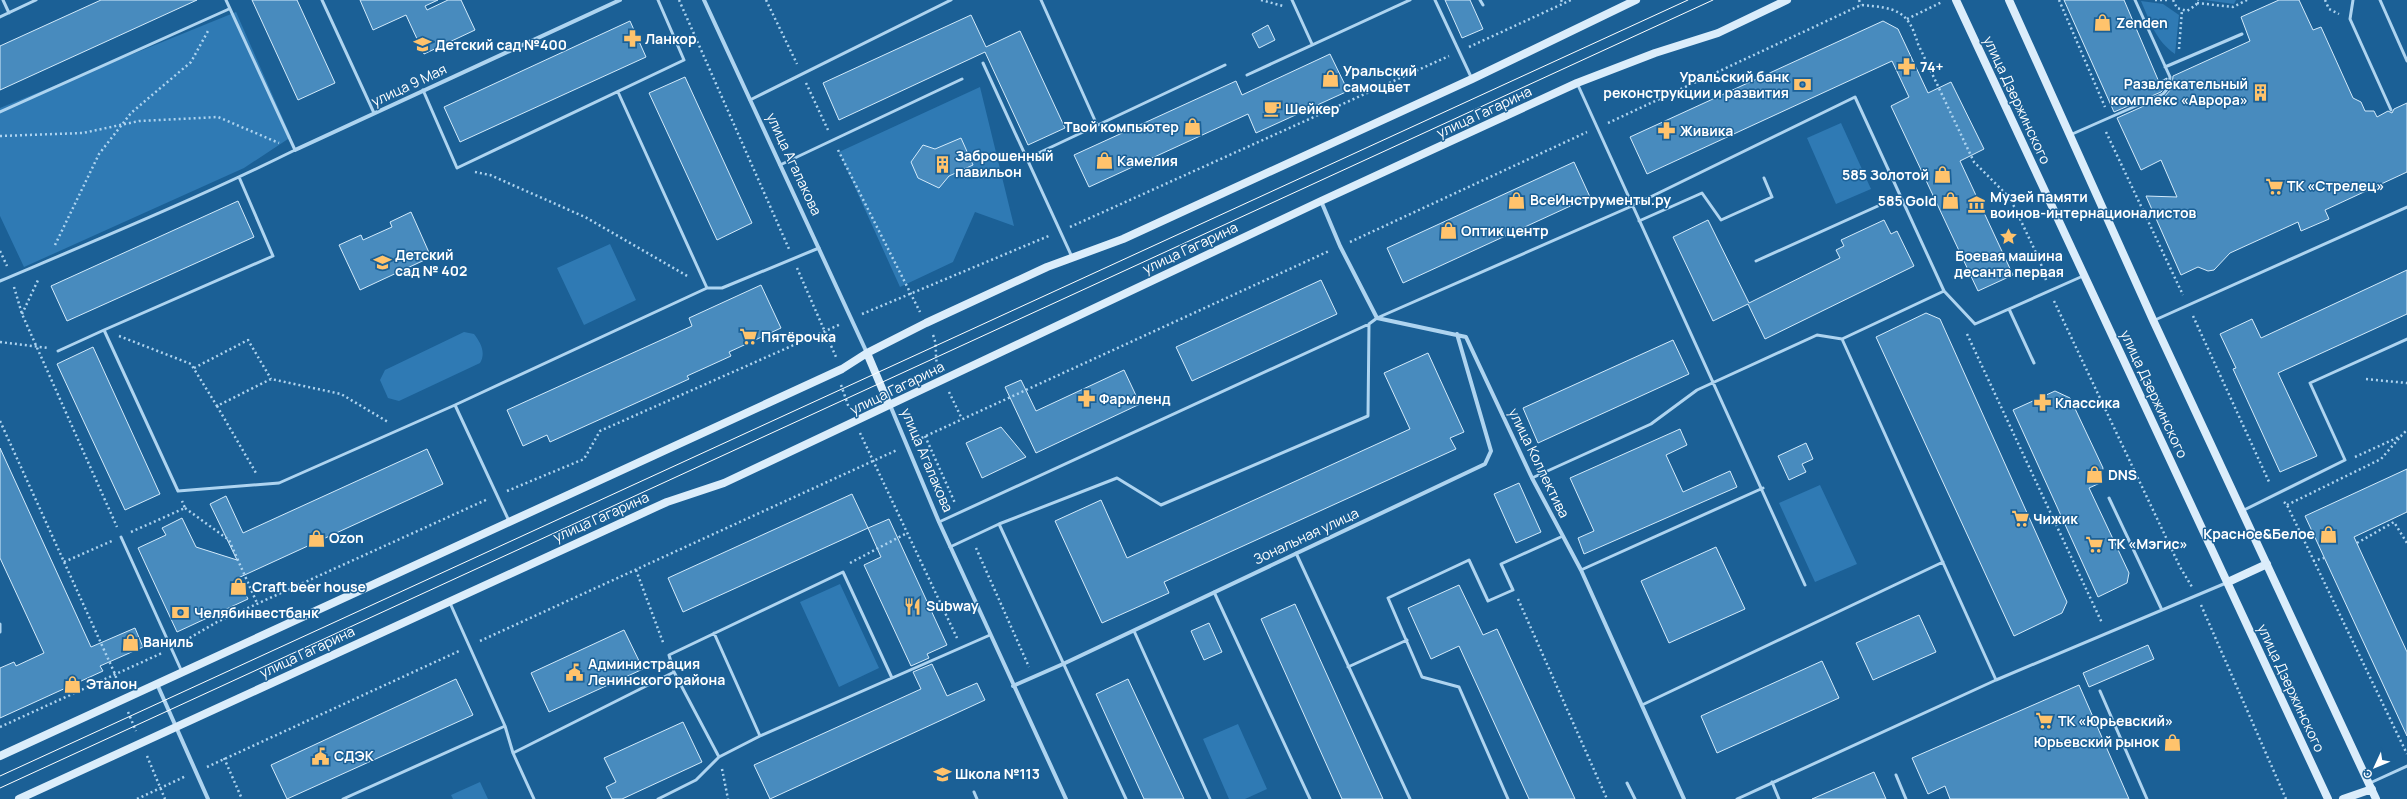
<svg xmlns="http://www.w3.org/2000/svg" width="2407" height="799" font-family="Manrope,sans-serif">
  <style>
    .green { fill: #2f7ab4 }
    .building { fill: #488bbe; stroke: #d4ebfb }
    .lines { fill: none; stroke-linecap: round; stroke-linejoin: round }
    .path { stroke: #aed4f0; stroke-width: 2.5; stroke-dasharray: 2 3; stroke-linecap: butt }
    .lane { stroke: #aed4f0; stroke-width: 3 }
    .street { stroke: #aed4f0; stroke-width: 4 }
    .secondary { stroke: #dbedfb; stroke-width: 8 }
    .tram { stroke: #fff; stroke-width: 1 }
    .labels { text-anchor: middle; stroke-width: 3; stroke-linejoin: round; paint-order: stroke }
    .poi-label { font-size: 14px; font-weight: bold; fill: #fff; stroke: #1b6096; text-anchor: start }
    .street-label { font-size: 14px; fill: #fff; stroke: #1b6096 }
  </style>
  <rect width="100%" height="100%" fill="#1b6096"/>
  <path class="green" d="M2204 0H2236L2234 4Z
    M2141 1 2163 4 2179 15 2175 54C2156 41 2150 22 2141 1Z
    M236 12 291 137 244 168 24 267 0 216V108Z
    M980 87 1014 226 975 212 953 262 900 287 839 152Z
    M1841 123 1871 189 1836 204 1807 138Z
    M610 244 636 300 584 325 557 268Z
    M464 332 474 334C481 343 486 353 480 363L399 401 388 398 380 380 385 370Z
    M1820 485 1857 564 1815 582 1779 503Z
    M840 584 879 668 839 687 800 602Z
    M1238 724 1267 789 1245 799H1229L1203 739Z
    M480 782 488 799H453L451 795Z"/>
  <path class="building" d="M101 0H197L0 90V46Z
    M252 0H297L335 83 298 100Z
    M360 0H438L425 6 427 10 448 0H461L475 30 424 54 406 15 373 30Z
    M1445 0H1470L1483 29 1462 38Z
    M2064 0H2124L2159 82 2167 78 2166 86 2161 92 2114 112Z
    M2279 0H2299L2313 30 2321 27 2353 98 2361 102 2365 111H2374L2377 117 2388 111 2392 113 2394 109 2407 103V172L2325 210 2329 219 2301 231 2298 222 2230 253 2214 270 2208 271 2198 267 2181 275 2146 196 2177 197 2161 160 2141 170 2117 118 2164 97 2172 88 2173 76 2250 41 2241 17Z
    M971 15 986 47 1020 31 1065 128 1028 145 985 52 839 120 823 83Z
    M630 21 646 57 460 142 444 107Z
    M1883 21 1898 29 1928 93 1951 82 1984 149 1960 161 2013 275 1978 291 1891 106 1909 97 1892 61 1647 174 1630 137Z
    M1268 25 1275 40 1259 48 1252 34Z
    M1330 54 1348 91 1256 133 1248 114 1089 187 1074 155 1236 81 1242 95Z
    M685 77 752 223 717 240 649 93Z
    M961 138 973 165 949 176 939 188 918 178 911 162 923 145 935 149Z
    M1574 162 1590 197 1403 283 1387 248Z
    M238 201 254 237 67 321 51 286Z
    M411 212 431 257 360 290 339 245 361 235 363 240 392 227 390 222Z
    M1708 220 1749 303 1840 258 1836 250 1844 246 1841 240 1884 220 1891 234 1897 231 1914 266 1765 339 1748 304 1713 321 1673 237Z
    M2407 270V314L2278 373 2317 456 2280 472 2233 369 2236 368 2220 334 2252 319 2261 338Z
    M1321 280 1337 314 1192 381 1176 347Z
    M761 285 781 328 729 352 731 356 687 376 689 379 550 442 547 435 523 446 507 410 692 326 689 318Z
    M1926 313 1940 319 2067 602 2062 613 2014 636 1876 337Z
    M1673 340 1689 374 1538 443 1523 408Z
    M93 347 160 494 125 510 57 364Z
    M1428 353 1464 432 1450 438 1456 449 1164 582 1169 593 1102 623 1055 521 1101 500 1127 558 1410 429 1384 373Z
    M1124 370 1140 404 1036 453 1005 387 1021 380 1036 411Z
    M2055 391 2070 398 2103 468 2100 483 2089 488 2129 573 2127 583 2098 597 2013 410Z
    M1001 427 1026 457 982 478 966 443Z
    M1680 429 1687 445 1666 455 1683 492 1730 471 1737 487 1584 554 1578 538 1594 531 1570 478Z
    M1806 443 1813 459 1802 464 1806 472 1789 480 1778 456Z
    M0 448 91 647 135 628 143 647 100 666 103 671 0 718V668L14 662 16 666 44 653 0 558Z
    M427 449 443 484 238 578 248 599 177 632 138 548 166 535 162 528 182 518 196 547 237 560 210 504 226 496 243 533Z
    M2407 469V512L2354 537 2407 652V736L2305 516Z
    M1519 483 1541 532 1516 543 1494 494Z
    M852 494 868 528 683 612 668 578Z
    M889 519 947 645 927 654 929 658 911 666 864 565 881 557 868 528Z
    M1716 547 1745 609 1669 643 1641 581Z
    M1459 585 1483 635 1497 629 1575 799H1529L1459 646 1431 659 1408 608Z
    M1295 604 1383 799H1342L1261 619Z
    M1919 615 1936 652 1873 680 1856 643Z
    M1209 623 1222 652 1204 660 1191 631Z
    M624 630 643 669 549 712 531 673Z
    M2148 645 2154 659 2089 687 2083 673Z
    M1822 661 1839 698 1717 753 1701 716Z
    M932 664 947 696 977 683 985 700 770 799 754 765 921 689 913 672Z
    M456 679 473 715 287 799 271 765Z
    M1128 679 1184 799H1144L1096 694Z
    M2079 685 2129 799H1950L1945 786 1928 794 1912 758Z
    M683 722 702 762 622 799H612L606 787 616 782 604 758Z
    M1874 772 1886 799H1812Z"/>
  <g class="lines">
    <path class="path" d="M679 0 789 249
      M766 0 797 64
      M1261 0 1283 6
      M1561 0 1563 4
      M1859 0 1861 5
      M2059 0 2105 107
      M2155 0H2169
      M2173 0 2177 8 2187 11 2196 5 2198 0
      M2325 0 2329 9 2339 14
      M2197 3 2233 7 2247 0
      M1907 19 1942 2
      M1469 47 1571 0
      M2179 49 2182 10
      M806 83 828 130
      M1608 123 1861 5C1895 8 1908 9 1918 44L1974 162 2010 198 2040 261 2046 280
      M2106 132 2183 295
      M0 136 83 133 139 121 218 117 279 143
      M838 150 920 312
      M475 172 490 175 585 217 689 277
      M1070 227 1449 56
      M1350 242 1587 132
      M55 245 99 154 131 113 191 62 208 31
      M0 251 7 266
      M797 268 836 357
      M14 287 22 314 117 527
      M2054 301 2180 567 2192 587
      M22 314 39 278
      M862 314 1051 235
      M2193 316 2270 484
      M1967 334 2102 623
      M933 335C938 346 934 356 938 367
      M119 336 191 364 217 406 271 379 341 394 388 422
      M0 342 48 348
      M194 368 248 340 271 379
      M2366 379 2407 383
      M841 385 849 408
      M949 392 962 419
      M217 406 256 473
      M0 421 115 674 119 687
      M860 433 957 638
      M925 436 955 503
      M917 440 1329 251
      M2355 457 2401 436 2407 430
      M507 491 584 459 600 431 841 324
      M2284 502 2287 505 2407 754
      M2287 505 2381 459 2401 436
      M185 508 229 540 257 603
      M131 532 185 508 182 501
      M2357 543 2394 522 2407 543
      M976 548 1029 667
      M2313 561 2324 558
      M64 562 112 541
      M850 563 907 533
      M636 570 664 645
      M1518 599 1607 799
      M2201 605 2286 799
      M480 641 897 450
      M181 643 217 622 488 499
      M128 712 136 731
      M0 727 162 653
      M147 756 165 799
      M224 758 242 799
      M207 767 459 651
      M722 769 728 799
      M137 799 186 776"/>
    <path class="lane" d="M3 0 9 13
      M322 0 374 113
      M1041 0 1097 125
      M1292 0 1312 44
      M1435 0 1472 79
      M1480 0 1483 5
      M2353 0 2350 19 2391 110
      M2380 0 2407 61
      M0 17 36 0
      M983 63 1072 257
      M2165 67 2242 34
      M1247 75 1410 0
      M1577 83 1805 585
      M423 90 457 168 684 60 658 0
      M618 92 707 288
      M750 100 951 0
      M0 112 229 9
      M2070 135 2163 94 2169 87 2170 77 2135 0
      M1028 158 1225 65
      M780 165 962 79
      M239 177 273 256 104 330 178 491 279 483 455 405 707 288H722L819 248
      M1639 221 1702 193 1721 220 1772 197 1764 178
      M1756 261 1900 196
      M0 281C99 239 198 198 295 150L226 0
      M2009 309 2034 363
      M2155 320 2407 207
      M1842 339 1996 680
      M58 351 104 330
      M455 405 509 521
      M1532 478 1651 424 1697 390 1817 335 1842 339 1944 291 1975 324 2083 276
      M2109 498 2161 608
      M2242 511 2345 460 2310 383 2407 339
      M939 522 1369 324 1377 318 1632 206 1855 97 1944 291
      M999 524 1126 799
      M121 537 182 672
      M950 547 999 524 1117 478 1161 505 1368 416 1369 324
      M1296 553 1410 799
      M1581 570 1763 488
      M1214 592 1310 799
      M450 603 505 726 513 753 534 799
      M0 624V632
      M1134 631 1210 799
      M714 633 760 736
      M1348 667 1407 640
      M674 672 719 757
      M2100 691 2147 799
      M1642 705 1943 562
      M513 753 674 672 669 655 843 572 892 678
      M1896 775 1906 799
      M1772 782 1779 799
      M1627 783 1635 799
      M2370 783 2407 766
      M974 792 977 799
      M343 799 505 726
      M658 799 696 780 719 757 760 736 990 635
      M1508 799 1459 687 1422 677 1388 598 1469 560 1488 601 1513 590 1501 564 1563 536
      M1737 799 1996 680 2226 583"/>
    <path class="street" d="M704 0 867 353
      M295 150 620 0
      M1321 201 1340 246 1377 318 1466 337 1532 478 1581 570 1684 799
      M890 405 939 522 1066 799
      M157 684 208 799
      M1013 686 1063 664 1485 464 1491 451 1457 334"/>
    <path class="secondary" d="M1956 0 2328 799
      M2009 0 2153 320 2376 799
      M867 353 889 405
      M2228 582 2267 564
      M0 756 842 369 867 353 926 323 1047 267 1123 239 1472 79 1636 0
      M19 799 645 512 667 502 724 483 1321 201 1577 83 1655 53 1718 33 1787 0
      M2343 799 2372 789"/>
    <path class="tram" d="M0 776 1688 0
      M0 788 1713 0"/>
  </g>
  <defs>
    <symbol id="shop-bare" viewBox="-9 -9 18 18"><path d="M-5-2.5h2.3a2.7 3.5 0 0 1 5.4 0H5L5.5 6h-11ZM-1.5-2.5h3a1.5 2.3 0 0 0-3 0Z" fill="#ffc36c" stroke="#1b6096" stroke-width="2.5" paint-order="stroke"/></symbol>
    <symbol id="pharmacy-bare" viewBox="-9 -9 18 18"><path d="M-2-6h4v4h4v4h-4v4h-4v-4h-4v-4h4Z" fill="#ffc36c" stroke="#1b6096" stroke-width="2.5" paint-order="stroke"/></symbol>
    <symbol id="school-bare" viewBox="-9 -9 18 18"><path d="M0-5L7-2L0 1L-7-2ZM-4 1L0 2.5L4 1V4Q0 6-4 4Z" fill="#ffc36c" stroke="#1b6096" stroke-width="2.5" paint-order="stroke"/></symbol>
    <symbol id="bank-bare" viewBox="-9 -9 18 18"><path d="M-6-4H6V4H-6ZM0-2.3a2.3 2.3 0 1 0 0 4.6a2.3 2.3 0 1 0 0-4.6Z" fill="#ffc36c" stroke="#1b6096" stroke-width="2.5" paint-order="stroke"/></symbol>
    <symbol id="building-bare" viewBox="-9 -9 18 18"><path d="M-4-6H4V6H1V3H-1V6H-4ZM-2.5-4.3h1.7v1.8h-1.7ZM.8-4.3h1.7v1.8H.8ZM-2.5-1h1.7V.8h-1.7ZM.8-1h1.7V.8H.8Z" fill="#ffc36c" stroke="#1b6096" stroke-width="2.5" paint-order="stroke"/></symbol>
    <symbol id="cafe-bare" viewBox="-9 -9 18 18"><path d="M-5.5-4.5H6V0H3Q3 3.5 0 3.5H-2.5Q-5.5 3.5-5.5 0ZM3-3.2v2h1.7v-2ZM-6 4.5H4V6H-6Z" fill="#ffc36c" stroke="#1b6096" stroke-width="2.5" paint-order="stroke"/></symbol>
    <symbol id="supermarket-bare" viewBox="-9 -9 18 18"><path d="M-6-5.5h2.5l.6 2H6L4.5 2H-2.5L-4.4-4H-6ZM-1.5 3.2a1.3 1.3 0 1 0 .1 0ZM3 3.2a1.3 1.3 0 1 0 .1 0Z" fill="#ffc36c" stroke="#1b6096" stroke-width="2.5" paint-order="stroke"/></symbol>
    <symbol id="museum-bare" viewBox="-9 -9 18 18"><path d="M0-6L6-3V-2H-6V-3ZM-5-1h2V3h-2ZM-1-1h2V3h-2ZM3-1h2V3H3ZM-6 4H6V6H-6Z" fill="#ffc36c" stroke="#1b6096" stroke-width="2.5" paint-order="stroke"/></symbol>
    <symbol id="sight-bare" viewBox="-9 -9 18 18"><path d="M0-6L1.8-2.2L6-1.7L2.9 1.2L3.7 5.4L0 3.3L-3.7 5.4L-2.9 1.2L-6-1.7L-1.8-2.2Z" fill="#ffc36c" stroke="#1b6096" stroke-width="2.5" paint-order="stroke"/></symbol>
    <symbol id="restaurant-bare" viewBox="-9 -9 18 18"><path d="M-5-6h1v4h1v-4h1v4h1v-4h1v5L-1.5 .5V6h-2V.5L-5-1ZM5-6V6H3V1.5H1.5Q1.5-4 5-6Z" fill="#ffc36c" stroke="#1b6096" stroke-width="2.5" paint-order="stroke"/></symbol>
    <symbol id="civic-bare" viewBox="-9 -9 18 18"><path d="M-.6-6.5H3V-4.5H.6V-3L4-1V1h2V6H-6V1h2V-1L-.6-3ZM-1.2 2.5V6h2.4V2.5Z" fill="#ffc36c" stroke="#1b6096" stroke-width="2.5" paint-order="stroke"/></symbol>
  </defs>
  <g fill-rule="evenodd">
    <use href="#shop-bare" x="2090" y="10" width="25" height="25"/>
    <use href="#pharmacy-bare" x="620" y="26" width="25" height="25"/>
    <use href="#school-bare" x="410" y="32" width="25" height="25"/>
    <use href="#pharmacy-bare" x="1894" y="54" width="25" height="25"/>
    <use href="#shop-bare" x="1318" y="66" width="25" height="25"/>
    <use href="#bank-bare" x="1790" y="72" width="25" height="25"/>
    <use href="#building-bare" x="2248" y="80" width="25" height="25"/>
    <use href="#cafe-bare" x="1260" y="96" width="25" height="25"/>
    <use href="#shop-bare" x="1180" y="114" width="25" height="25"/>
    <use href="#pharmacy-bare" x="1654" y="118" width="25" height="25"/>
    <use href="#shop-bare" x="1092" y="148" width="25" height="25"/>
    <use href="#building-bare" x="930" y="152" width="25" height="25"/>
    <use href="#shop-bare" x="1930" y="162" width="25" height="25"/>
    <use href="#supermarket-bare" x="2262" y="174" width="25" height="25"/>
    <use href="#shop-bare" x="1504" y="188" width="25" height="25"/>
    <use href="#shop-bare" x="1938" y="188" width="25" height="25"/>
    <use href="#museum-bare" x="1964" y="192" width="25" height="25"/>
    <use href="#shop-bare" x="1436" y="218" width="25" height="25"/>
    <use href="#sight-bare" x="1996" y="224" width="25" height="25"/>
    <use href="#school-bare" x="370" y="250" width="25" height="25"/>
    <use href="#supermarket-bare" x="736" y="324" width="25" height="25"/>
    <use href="#pharmacy-bare" x="1074" y="386" width="25" height="25"/>
    <use href="#pharmacy-bare" x="2030" y="390" width="25" height="25"/>
    <use href="#shop-bare" x="2082" y="462" width="25" height="25"/>
    <use href="#supermarket-bare" x="2008" y="506" width="25" height="25"/>
    <use href="#shop-bare" x="2316" y="522" width="25" height="25"/>
    <use href="#shop-bare" x="304" y="526" width="25" height="25"/>
    <use href="#supermarket-bare" x="2082" y="532" width="25" height="25"/>
    <use href="#shop-bare" x="226" y="574" width="25" height="25"/>
    <use href="#restaurant-bare" x="900" y="594" width="25" height="25"/>
    <use href="#bank-bare" x="168" y="600" width="25" height="25"/>
    <use href="#shop-bare" x="118" y="630" width="25" height="25"/>
    <use href="#civic-bare" x="562" y="660" width="25" height="25"/>
    <use href="#shop-bare" x="60" y="672" width="25" height="25"/>
    <use href="#supermarket-bare" x="2032" y="708" width="25" height="25"/>
    <use href="#shop-bare" x="2160" y="730" width="25" height="25"/>
    <use href="#civic-bare" x="308" y="744" width="25" height="25"/>
    <use href="#school-bare" x="930" y="762" width="25" height="25"/>
  </g>
  <g class="labels">
    <g class="poi-label">
      <text x="2116" y="28">Zenden</text>
      <text x="645" y="44">Ланкор</text>
      <text x="435" y="50">Детский сад №400</text>
      <text x="1920" y="72">74+</text>
      <text x="1343" y="76">Уральский<tspan x="1343" dy="16">самоцвет</tspan></text>
      <text x="1789" y="82" text-anchor="end">Уральский банк<tspan x="1789" dy="16">реконструкции и развития</tspan></text>
      <text x="2248" y="89" text-anchor="end">Развлекательный<tspan x="2248" dy="16">комплекс «Аврора»</tspan></text>
      <text x="1285" y="114">Шейкер</text>
      <text x="1179" y="132" text-anchor="end">Твой компьютер</text>
      <text x="1680" y="136">Живика</text>
      <text x="955" y="161">Заброшенный<tspan x="955" dy="16">павильон</tspan></text>
      <text x="1117" y="166">Камелия</text>
      <text x="1929" y="180" text-anchor="end">585 Золотой</text>
      <text x="2287" y="191">ТК «Стрелец»</text>
      <text x="1990" y="202">Музей памяти<tspan x="1990" dy="16">воинов-интернационалистов</tspan></text>
      <text x="1530" y="205">ВсеИнструменты.ру</text>
      <text x="1937" y="206" text-anchor="end">585 Gold</text>
      <text x="1461" y="236">Оптик центр</text>
      <text x="395" y="260">Детский<tspan x="395" dy="16">сад № 402</tspan></text>
      <text x="2009" y="261" text-anchor="middle">Боевая машина<tspan x="2009" dy="16">десанта первая</tspan></text>
      <text x="761" y="342">Пятёрочка</text>
      <text x="1099" y="404">Фармленд</text>
      <text x="2055" y="408">Классика</text>
      <text x="2108" y="480">DNS</text>
      <text x="2033" y="524">Чижик</text>
      <text x="2315" y="539" text-anchor="end">Красное&amp;Белое</text>
      <text x="329" y="543">Ozon</text>
      <text x="2108" y="549">ТК «Мэгис»</text>
      <text x="252" y="592">Craft beer house</text>
      <text x="926" y="611">Subway</text>
      <text x="194" y="618">Челябинвестбанк</text>
      <text x="143" y="647">Ваниль</text>
      <text x="588" y="669">Администрация<tspan x="588" dy="16">Ленинского района</tspan></text>
      <text x="86" y="689">Эталон</text>
      <text x="2058" y="726">ТК «Юрьевский»</text>
      <text x="2159" y="747" text-anchor="end">Юрьевский рынок</text>
      <text x="334" y="761">СДЭК</text>
      <text x="955" y="779">Школа №113</text>
    </g>
    <g class="street-label">
      <text transform="translate(409 85) rotate(-25)" y="5">улица 9 Мая</text>
      <text transform="translate(2017 100) rotate(65)" y="5">улица Дзержинского</text>
      <text transform="translate(1484 112) rotate(-25)" y="5">улица Гагарина</text>
      <text transform="translate(794 164) rotate(65)" y="5">улица Агалакова</text>
      <text transform="translate(1190 248) rotate(-25)" y="5">улица Гагарина</text>
      <text transform="translate(897 388) rotate(-26)" y="5">улица Гагарина</text>
      <text transform="translate(2154 394) rotate(65)" y="5">улица Дзержинского</text>
      <text transform="translate(927 460) rotate(67)" y="5">улица Агалакова</text>
      <text transform="translate(1539 463) rotate(64)" y="5">улица Коллектива</text>
      <text transform="translate(601 517) rotate(-24)" y="5">улица Гагарина</text>
      <text transform="translate(1306 536) rotate(-25)" y="5">Зональная улица</text>
      <text transform="translate(307 652) rotate(-25)" y="5">улица Гагарина</text>
      <text transform="translate(2291 688) rotate(65)" y="5">улица Дзержинского</text>
    </g>
  </g>
  <g transform="translate(2375 767) rotate(226)" stroke="#1b6096" stroke-width="3" paint-order="stroke">
  <path d="M0-3L7 15L0 10L-7 15Z" fill="#ffffff"/>
  <text y="-6" font-size="11" font-weight="bold" text-anchor="middle" fill="#ffffff">С</text>
  </g>
</svg>
